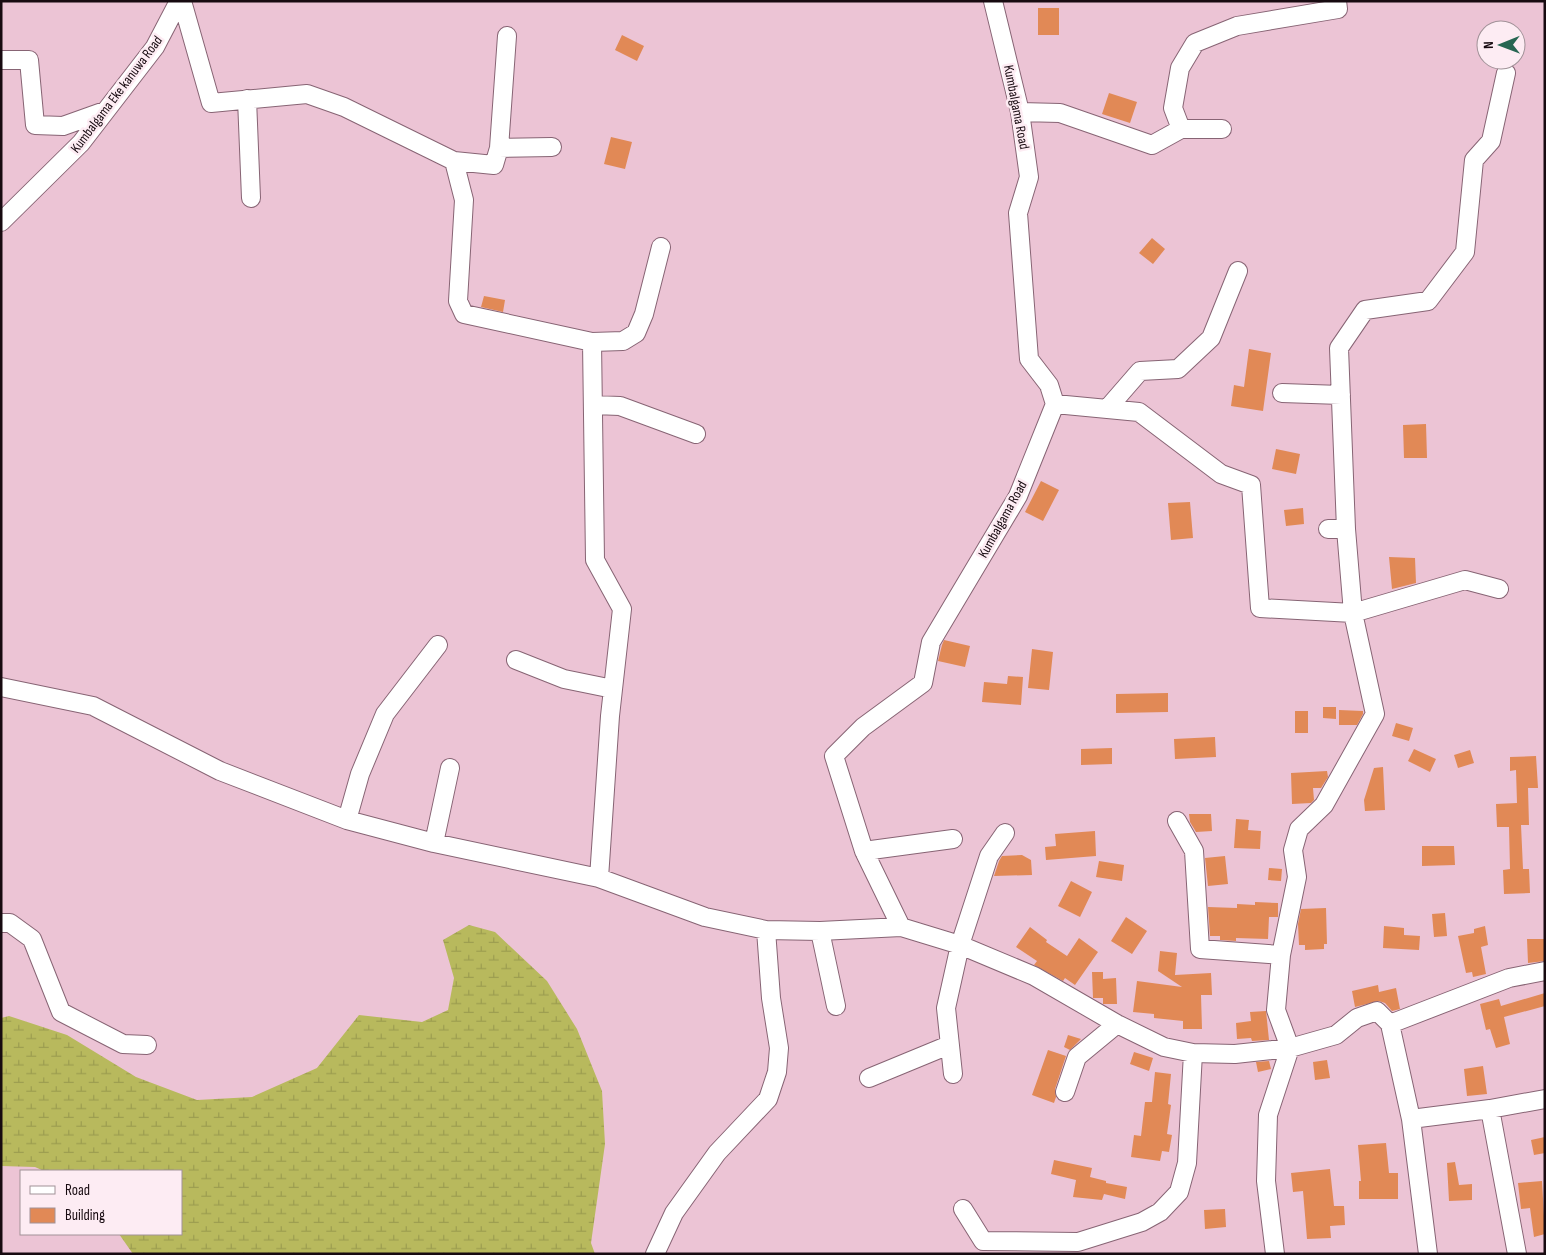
<svg xmlns="http://www.w3.org/2000/svg" width="1546" height="1255" font-family="'Sofia Sans Condensed',sans-serif">
  <style>
    .wetland { fill: url(#wetland-marsh) }
    .building { fill: #e18956 }
    .lines { fill: none; stroke-linecap: round; stroke-linejoin: round }
    .minor-casing { stroke: #876474; stroke-width: 20 }
    .minor { stroke: #fff; stroke-width: 18 }
    .labels { text-anchor: middle; stroke-width: 5; stroke-linejoin: round; paint-order: stroke }
    .street-label { font-size: 14px; fill: #170a10; stroke: #fdecf3 }
  </style>
  <defs>
    <pattern id="wetland-marsh" width="20" height="14" patternUnits="userSpaceOnUse" patternTransform="scale(1.25)"><rect width="20" height="14" fill="#b8b95d"/><path d="M1 5h8M5 5V1M11 12h8M15 12V8" fill="none" stroke="#9d9e50"/></pattern>
  </defs>
  <rect width="100%" height="100%" fill="#ecc4d5"/>
  <path class="wetland" d="M469 925 495 932 547 981 577 1029 602 1091 605 1144 591 1243 595 1254H133L119 1234H181V1171H44L35 1167 1 1166V1018L9 1016 67 1035 136 1077 197 1100 252 1097 317 1068 359 1015 422 1022 448 1010 454 978 443 940Z"/>
  <path class="building" d="M1038 8H1059V35H1038Z
    M622 35 644 46 637 61 615 50Z
    M1109 93 1137 102 1130 123 1102 114Z
    M611 137 632 142 625 169 604 164Z
    M1152 238 1165 249 1153 264 1139 253Z
    M484 296 505 300 503 312 481 307Z
    M1249 349 1271 353 1263 411 1231 406 1234 385 1244 387Z
    M1426 424 1427 458H1404L1403 425Z
    M1276 449 1300 454 1296 474 1272 469Z
    M1041 481 1059 490 1043 521 1025 512Z
    M1190 502 1193 538 1171 540 1168 503Z
    M1303 508 1304 524 1286 526 1284 510Z
    M1389 557 1415 558 1416 583 1392 589Z
    M944 640 970 646 965 667 938 661 942 645Z
    M1032 649 1053 652 1049 690 1028 688Z
    M1008 676 1023 677 1021 705 982 702 984 682 1007 684Z
    M1168 693V712L1116 713V694Z
    M1323 707H1336V719L1323 718Z
    M1339 710 1363 711V714L1357 725H1339Z
    M1295 711H1308V733H1295Z
    M1396 723 1413 728 1409 741 1392 736Z
    M1215 737 1216 757 1175 759 1174 739Z
    M1112 748V764L1081 765V749Z
    M1414 749 1436 759 1430 772 1408 761Z
    M1470 750 1474 763 1458 768 1454 755Z
    M1536 756 1538 788H1528L1529 825H1521L1523 869H1529L1530 893 1504 894 1503 870 1510 869 1509 827H1497L1496 804 1517 803 1516 770 1510 771V757Z
    M1383 767 1385 810 1365 811 1364 800 1374 768Z
    M1327 771 1328 777 1321 788H1313L1314 800 1311 803 1292 804 1291 773Z
    M1189 814H1211L1212 831 1196 832 1190 822Z
    M1236 819 1249 820 1248 830 1261 831 1260 849 1234 848Z
    M1095 831 1096 856 1046 860 1045 847 1056 846 1055 834Z
    M1422 846H1454L1455 865 1422 866Z
    M1022 855 1031 860 1032 875 994 876 999 861 1002 856Z
    M1225 856 1228 884 1208 886 1205 858Z
    M1099 861 1124 865 1122 881 1096 877Z
    M1269 868 1282 869 1281 881 1268 880Z
    M1071 881 1092 892 1080 917 1058 906Z
    M1255 902 1278 903V917H1269L1268 939 1236 938V941L1220 940V936H1210L1208 907 1237 908V904L1255 905Z
    M1326 908 1327 944H1324V949L1305 950V945H1299L1298 924 1301 909Z
    M1445 913 1447 936 1434 937 1432 914Z
    M1126 917 1147 931 1132 954 1111 941Z
    M1384 926 1404 928V935L1420 936 1419 950 1383 948Z
    M1485 926 1488 945 1481 947 1486 974 1473 977 1472 972 1466 973 1458 936 1474 933V929Z
    M1030 927 1047 940 1046 942 1067 956 1079 938 1098 952 1075 985 1065 978 1063 981 1034 965 1037 961 1016 947Z
    M1527 939H1545V961L1528 963Z
    M1160 951 1177 953 1175 975 1211 973 1212 995H1201L1202 1029H1183V1021L1154 1018V1014L1133 1012 1137 981 1182 987 1158 971Z
    M1092 972H1103V979L1116 978 1117 1004H1103V998H1093Z
    M1378 985 1379 992 1396 988 1400 1009 1392 1011 1385 1003 1379 1001 1355 1007 1352 991Z
    M1545 993V1006L1504 1017 1510 1044 1496 1048 1490 1029 1486 1030 1480 1004 1499 999 1501 1006Z
    M1266 1011 1269 1040 1252 1041 1251 1038 1237 1039 1236 1023 1251 1021 1250 1012Z
    M1068 1035 1081 1039 1070 1050 1064 1047Z
    M1048 1050 1066 1056 1055 1089 1056 1097 1054 1103 1032 1095Z
    M1134 1052 1153 1058 1149 1071 1130 1064Z
    M1327 1060 1330 1078 1315 1080 1313 1062Z
    M1269 1061 1271 1069 1258 1072 1256 1062Z
    M1483 1066 1487 1094 1467 1096 1464 1069Z
    M1155 1072 1171 1074 1168 1104 1171 1105 1167 1134 1172 1135 1169 1152 1162 1151 1160 1161 1131 1157 1134 1135 1141 1136 1145 1102H1152Z
    M1545 1137V1153L1534 1155 1531 1140Z
    M1386 1143 1389 1173H1398V1199H1359V1181H1361L1358 1145Z
    M1054 1160 1092 1168 1090 1177 1106 1181V1183L1127 1187 1125 1199 1104 1194 1102 1200 1073 1197 1076 1180 1051 1174Z
    M1455 1162 1459 1185 1472 1184V1200L1449 1201 1447 1163Z
    M1330 1169 1334 1206H1344L1345 1225 1330 1226 1331 1238 1307 1239 1303 1191 1293 1192 1291 1173Z
    M1542 1181 1545 1234 1534 1237 1530 1208 1521 1209 1518 1183Z
    M1225 1209 1226 1227 1205 1229 1204 1210Z"/>
  <g class="lines">
    <defs>
      <path id="minor" d="M182 1 211 103 307 94 344 107 454 161 464 200 458 301 464 314 592 342 595 560 622 609 610 716 599 878
        M1 60H29L35 125 63 126 105 111
        M247 99 251 198
        M1020 112 1060 113 1152 145 1181 129H1222
        M1181 129 1173 108 1180 68 1195 43 1237 26 1338 9 1337 1
        M499 148 507 36
        M454 161 494 165 499 148 552 147
        M1 222 81 143 155 47 179 1
        M592 342 623 341 636 333 644 314 661 247
        M1282 393 1341 395
        M1055 404 1139 412 1221 474 1251 485 1260 608 1353 613 1346 529H1328
        M594 405 620 406 696 434
        M1107 409 1140 371 1178 369 1211 338 1238 271
        M1346 529 1339 348 1365 310 1428 301 1465 252 1474 160 1491 141 1506 73
        M516 660 564 679 613 689
        M1 687 93 706 220 771 347 820 434 843 599 878 705 917 766 930 820 931 901 927 960 945 1034 976 1117 1024 1164 1047 1193 1053 1235 1054 1290 1048 1336 1035 1357 1018 1377 1011 1390 1024 1509 978 1545 971
        M347 820 360 774 385 714 438 645
        M1177 821 1194 851 1200 949 1281 955
        M434 843 450 768
        M864 851 953 839
        M1 923H10L32 939 61 1012 123 1044 147 1045
        M901 927 864 851 834 756 863 727 923 683 931 642 1018 496 1055 404 1049 385 1029 359 1018 213 1029 177 1020 112 993 1
        M820 931 836 1006
        M1390 1024 1411 1119 1428 1254
        M953 1074 946 1008 960 945 989 856 1005 833
        M869 1078 949 1045
        M1065 1092 1077 1057 1117 1024
        M1490 1109 1517 1254
        M1411 1119 1490 1109 1545 1099
        M963 1209 983 1241 1078 1242 1142 1222 1160 1212 1179 1192 1187 1163 1193 1053
        M655 1254 674 1213 717 1153 768 1099 777 1072 779 1048 771 998 766 930
        M1275 1254 1266 1181 1268 1115 1290 1048 1276 1010 1281 955 1297 877 1293 850 1299 829 1324 805 1375 714 1353 613 1465 580 1499 589"/>
    </defs>
    <use href="#minor" class="minor-casing"/>
    <use href="#minor" class="minor"/>
  </g>
  <g class="labels">
    <g class="street-label">
      <text transform="translate(116 94) rotate(-53)" y="5">Kumbalgama Eke kanuwa Road</text>
      <text transform="translate(1017 107) rotate(79)" y="5">Kumbalgama Road</text>
      <text transform="translate(1002 519) rotate(-61)" y="5">Kumbalgama Road</text>
    </g>
  </g>
  <rect width="1546" height="1255" fill="none" stroke="#170a10" stroke-width="5"/>
  <rect x="20" y="1170" width="162" height="65" fill="#fdecf3" stroke="#a19298"/>
  <rect x="30" y="1186" width="25" height="8" fill="#ffffff" stroke="#a19298"/>
  <text x="65" y="1195" font-size="15" fill="#170a10">Road</text>
  <rect x="30" y="1208" width="25" height="15" fill="#e18956" stroke="#a19298"/>
  <text x="65" y="1220" font-size="15" fill="#170a10">Building</text>
  <g transform="translate(1501 45) rotate(269)"><circle r="24" fill="#fdecf3" stroke="#a19298"/>
  <path d="M0-4L9 19L0 12L-9 19Z" fill="#276652"/>
  <text y="-8" font-size="14" font-weight="bold" text-anchor="middle" fill="#170a10">N</text>
  </g>
</svg>
